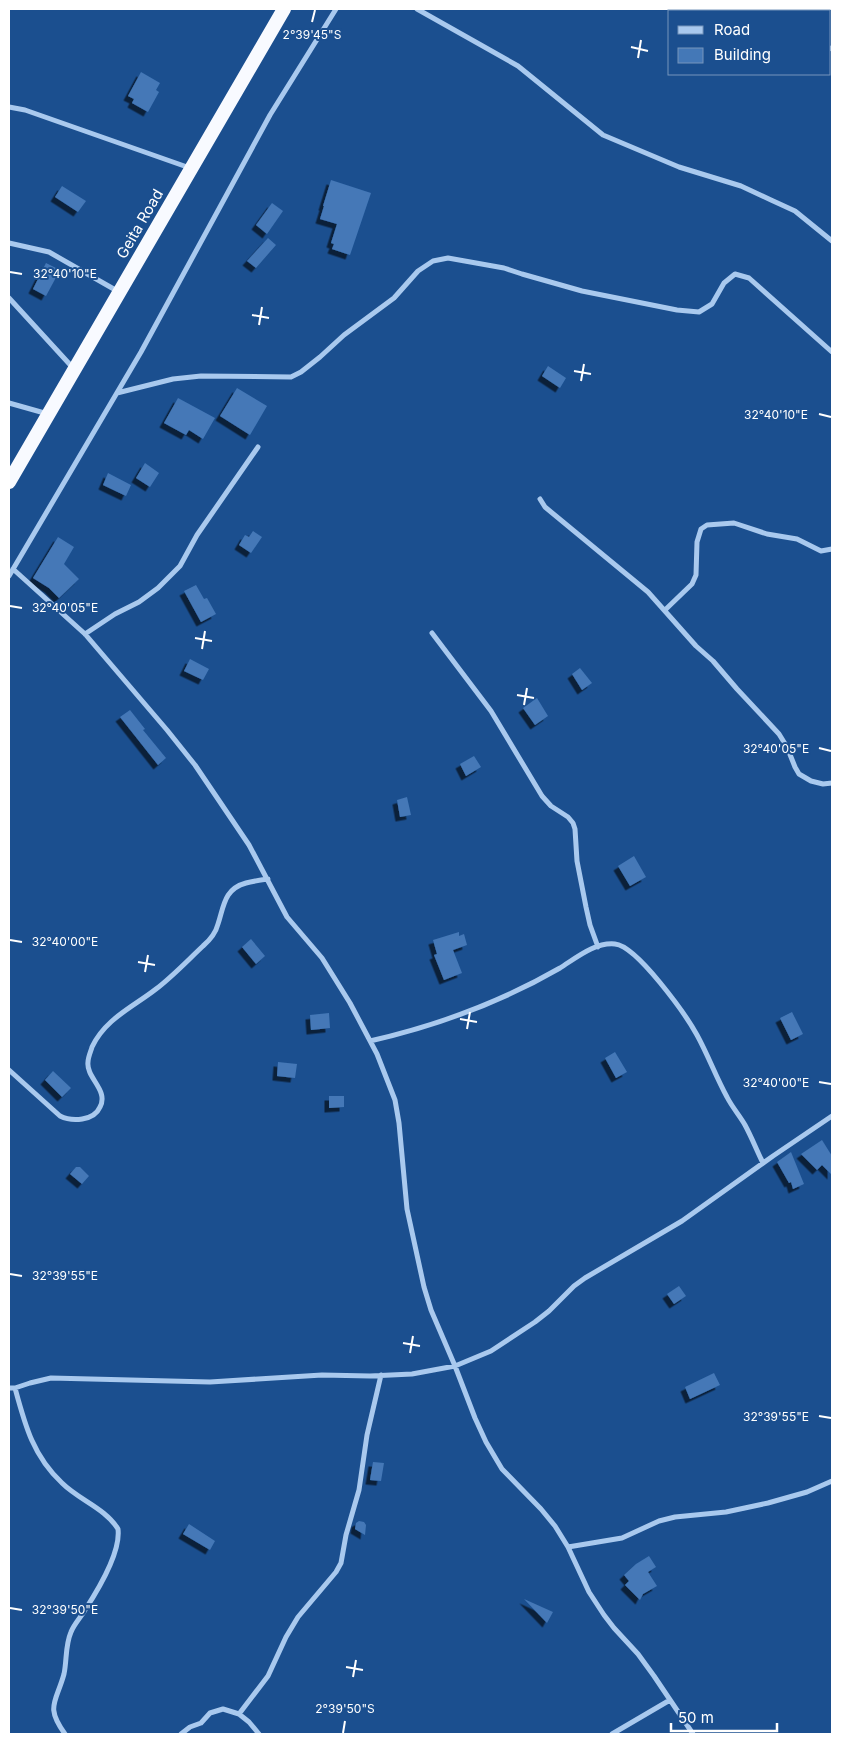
<svg xmlns="http://www.w3.org/2000/svg" width="841" height="1743" font-family="Inter,sans-serif">
  <style>
    .building { fill: #4478b7; filter: url(#shadow) }
    .lines { fill: none; stroke-linecap: round; stroke-linejoin: round }
    .minor { stroke: #a9c9ee; stroke-width: 5 }
    .trunk { stroke: #f8faff; stroke-width: 14 }
    .ticks { fill: none; stroke: #fff; stroke-width: 2 }
    .labels { text-anchor: middle; stroke-width: 4; stroke-linejoin: round; paint-order: stroke }
    .street-label { font-size: 15px; fill: #fff; stroke: #1b4f8f }
    .ticks-label { font-size: 12px; text-anchor: middle; fill: #fff; stroke: #1b4f8f; stroke-width: 4; stroke-linejoin: round; paint-order: stroke }
  </style>
  <defs>
    <filter id="shadow"><feDropShadow dx="-4.5" dy="4.5" stdDeviation="0" flood-color="#0009"/></filter>
  </defs>
  <rect width="100%" height="100%" fill="#1b4f8f"/>
  <path class="building" d="M141 72 160 83 156 90 159 92 148 112 132 103 134 99 128 96Z
    M331 180 371 193 350 255 332 249 334 244 331 243 337 224 320 219 324 206H323Z
    M62 186 86 201 78 212 55 197Z
    M272 203 283 211 267 234 256 225Z
    M268 238 276 245 256 268 247 261Z
    M46 263 60 270 46 296 33 289Z
    M548 366 566 378 560 388 542 376Z
    M237 388 267 406 250 435 220 416Z
    M178 398 215 418 203 439 189 430 186 435 164 423Z
    M145 463 159 473 150 487 136 478Z
    M108 473 131 485 126 496 103 485Z
    M253 531 262 537 251 553 239 545 245 535 249 537Z
    M58 537 74 547 64 564 79 579 59 598 49 588 33 578Z
    M196 585 204 599 207 598 216 614 201 622 184 591Z
    M190 659 209 669 203 680 184 671Z
    M580 668 592 683 582 690 572 674Z
    M537 698 548 716 535 725 523 708Z
    M130 710 145 729 143 730 166 758 158 765 120 717Z
    M474 756 481 767 466 776 460 764Z
    M407 797 411 815 400 817 397 800Z
    M634 856 646 877 630 886 618 866Z
    M459 932V936L464 934 467 945 453 950 462 973 444 980 434 955 437 954 433 940Z
    M251 939 265 956 256 964 242 947Z
    M792 1012 803 1034 791 1040 780 1018Z
    M329 1013 330 1028 311 1030 310 1015Z
    M615 1052 627 1072 616 1078 605 1058Z
    M278 1062 297 1064 295 1078 277 1076Z
    M53 1071 71 1088 62 1097 45 1080Z
    M329 1096H344V1107L329 1108Z
    M822 1140 832 1156V1175L822 1165 817 1170 801 1154Z
    M791 1152 804 1184 793 1189 791 1182 789 1183 777 1162Z
    M76 1167H80L89 1176 82 1184 70 1174Z
    M679 1286 686 1296 674 1304 667 1294Z
    M714 1373 720 1385 690 1399 685 1387Z
    M373 1462 384 1463 381 1481 370 1480Z
    M359 1521 364 1522 366 1525 365 1535 355 1529 356 1523Z
    M189 1524 215 1541 210 1550 183 1534Z
    M649 1556 656 1567 648 1572 657 1586 643 1594 640 1600 625 1585 629 1581 624 1575 636 1564Z
    M524 1599 553 1612 547 1623Z"/>
  <g class="lines">
    <path class="minor" d="M417 9 518 66 603 135 679 167 741 186 771 200 795 211 832 241
      M768 9 771 11
      M830 48 832 49
      M9 107 25 110 190 168
      M9 243 49 252 119 292
      M9 298 74 369
      M117 393 173 379 201 376 291 377 301 372 320 357 344 335 394 298 418 271 433 261 448 258 504 268 522 274 582 291 677 310 699 312 712 304 724 283 735 274 749 278 832 352
      M9 403 48 414
      M540 499 545 507 648 592 696 646 713 661 737 689 779 734 787 747 795 767 799 774 811 781 823 784 832 783
      M13 569 85 634 167 730 195 765 249 845 287 917 322 958 350 1003 377 1054 395 1100 399 1123 407 1209 424 1287 431 1310 455 1366 475 1418 486 1442 502 1469 541 1509 555 1526 568 1547 589 1592 604 1615 614 1628 638 1654 654 1676 693 1734
      M9 576 141 352 270 115 336 9
      M665 610 692 584 696 575 697 542 701 529 707 525 734 523 767 534 797 539 821 551 832 549
      M432 633 491 711 542 796 551 806 568 817 573 823 575 829 577 861 586 907 590 925 598 947
      M85 634 115 614 139 602 158 588 180 566 197 535 258 447
      M370 1041C436 1026 501 1002 560 968 576 958 595 942 615 944 637 946 686 1015 697 1035 708 1055 716 1077 727 1097 732 1107 740 1116 745 1125 752 1138 757 1151 763 1163
      M9 1070 60 1116C72 1122 94 1121 100 1107 109 1090 86 1078 88 1062 88 1057 91 1051 92 1047 105 1019 133 1007 156 989 172 977 188 960 203 946 210 940 216 932 218 924 224 906 224 889 246 883 253 881 261 880 268 879
      M9 1388H15L30 1383 51 1378 210 1382 322 1375 370 1376 412 1374 455 1366 491 1351 535 1322 549 1311 574 1286 585 1278 682 1221 773 1156 832 1116
      M15 1388C25 1425 33 1456 62 1483 79 1500 105 1508 118 1529 121 1553 98 1590 85 1610 81 1617 74 1624 71 1632 65 1646 67 1660 64 1674 56 1703 45 1706 65 1734
      M568 1547 622 1538 659 1521 675 1517 726 1512 768 1503 807 1492 832 1481
      M239 1714 268 1676 286 1637 298 1617 336 1572 341 1563 346 1535 359 1490 367 1435 381 1375
      M181 1734 190 1727 201 1723 210 1713 223 1709 239 1714 249 1722 259 1734
      M612 1734 670 1700"/>
    <path class="trunk" d="M9 482 284 9"/>
  </g>
  <path class="ticks" d="M312 22 315 10M631 47 648 51M638 58 641 40M10 272 22 274M252 315 269 318M259 325 262 307M574 371 591 374M581 381 584 364M819 414 831 417M10 606 22 608M195 638 212 641M202 649 205 631M517 695 534 698M524 705 527 688M819 748 831 751M10 940 22 942M138 962 155 965M145 972 148 955M460 1019 477 1022M467 1029 470 1012M819 1082 831 1084M10 1274 22 1276M403 1343 420 1346M410 1353 413 1336M819 1416 831 1418M10 1608 22 1610M346 1667 363 1670M353 1677 356 1660M343 1733 345 1721"/>
  <g class="labels">
    <g class="street-label">
      <text transform="translate(140 224) rotate(-60)" y="5">Geita Road</text>
    </g>
  </g>
  <g class="ticks-label">
    <text x="312" y="39">2°39'45"S</text>
    <text x="65" y="278">32°40'10"E</text>
    <text x="776" y="419">32°40'10"E</text>
    <text x="65" y="612">32°40'05"E</text>
    <text x="776" y="753">32°40'05"E</text>
    <text x="65" y="946">32°40'00"E</text>
    <text x="776" y="1087">32°40'00"E</text>
    <text x="65" y="1280">32°39'55"E</text>
    <text x="776" y="1421">32°39'55"E</text>
    <text x="65" y="1614">32°39'50"E</text>
    <text x="345" y="1713">2°39'50"S</text>
  </g>
  <rect width="841" height="1743" fill="none" stroke="#ffffff" stroke-width="20"/>
  <rect x="668" y="10" width="162" height="65" fill="#1b4f8f" stroke="#7695bc"/>
  <rect x="678" y="26" width="25" height="8" fill="#a9c9ee" stroke="#7695bc"/>
  <text x="714" y="35" font-size="15" fill="#ffffff">Road</text>
  <rect x="678" y="48" width="25" height="15" fill="#4478b7" stroke="#7695bc"/>
  <text x="714" y="60" font-size="15" fill="#ffffff">Building</text>
  <path d="M671 1723v8h106v-8" fill="none" stroke="#ffffff" stroke-width="2.5"/>
  <text x="678" y="1723" font-size="15" fill="#ffffff" stroke="#1b4f8f" stroke-width="4" paint-order="stroke">50 m</text>
</svg>
